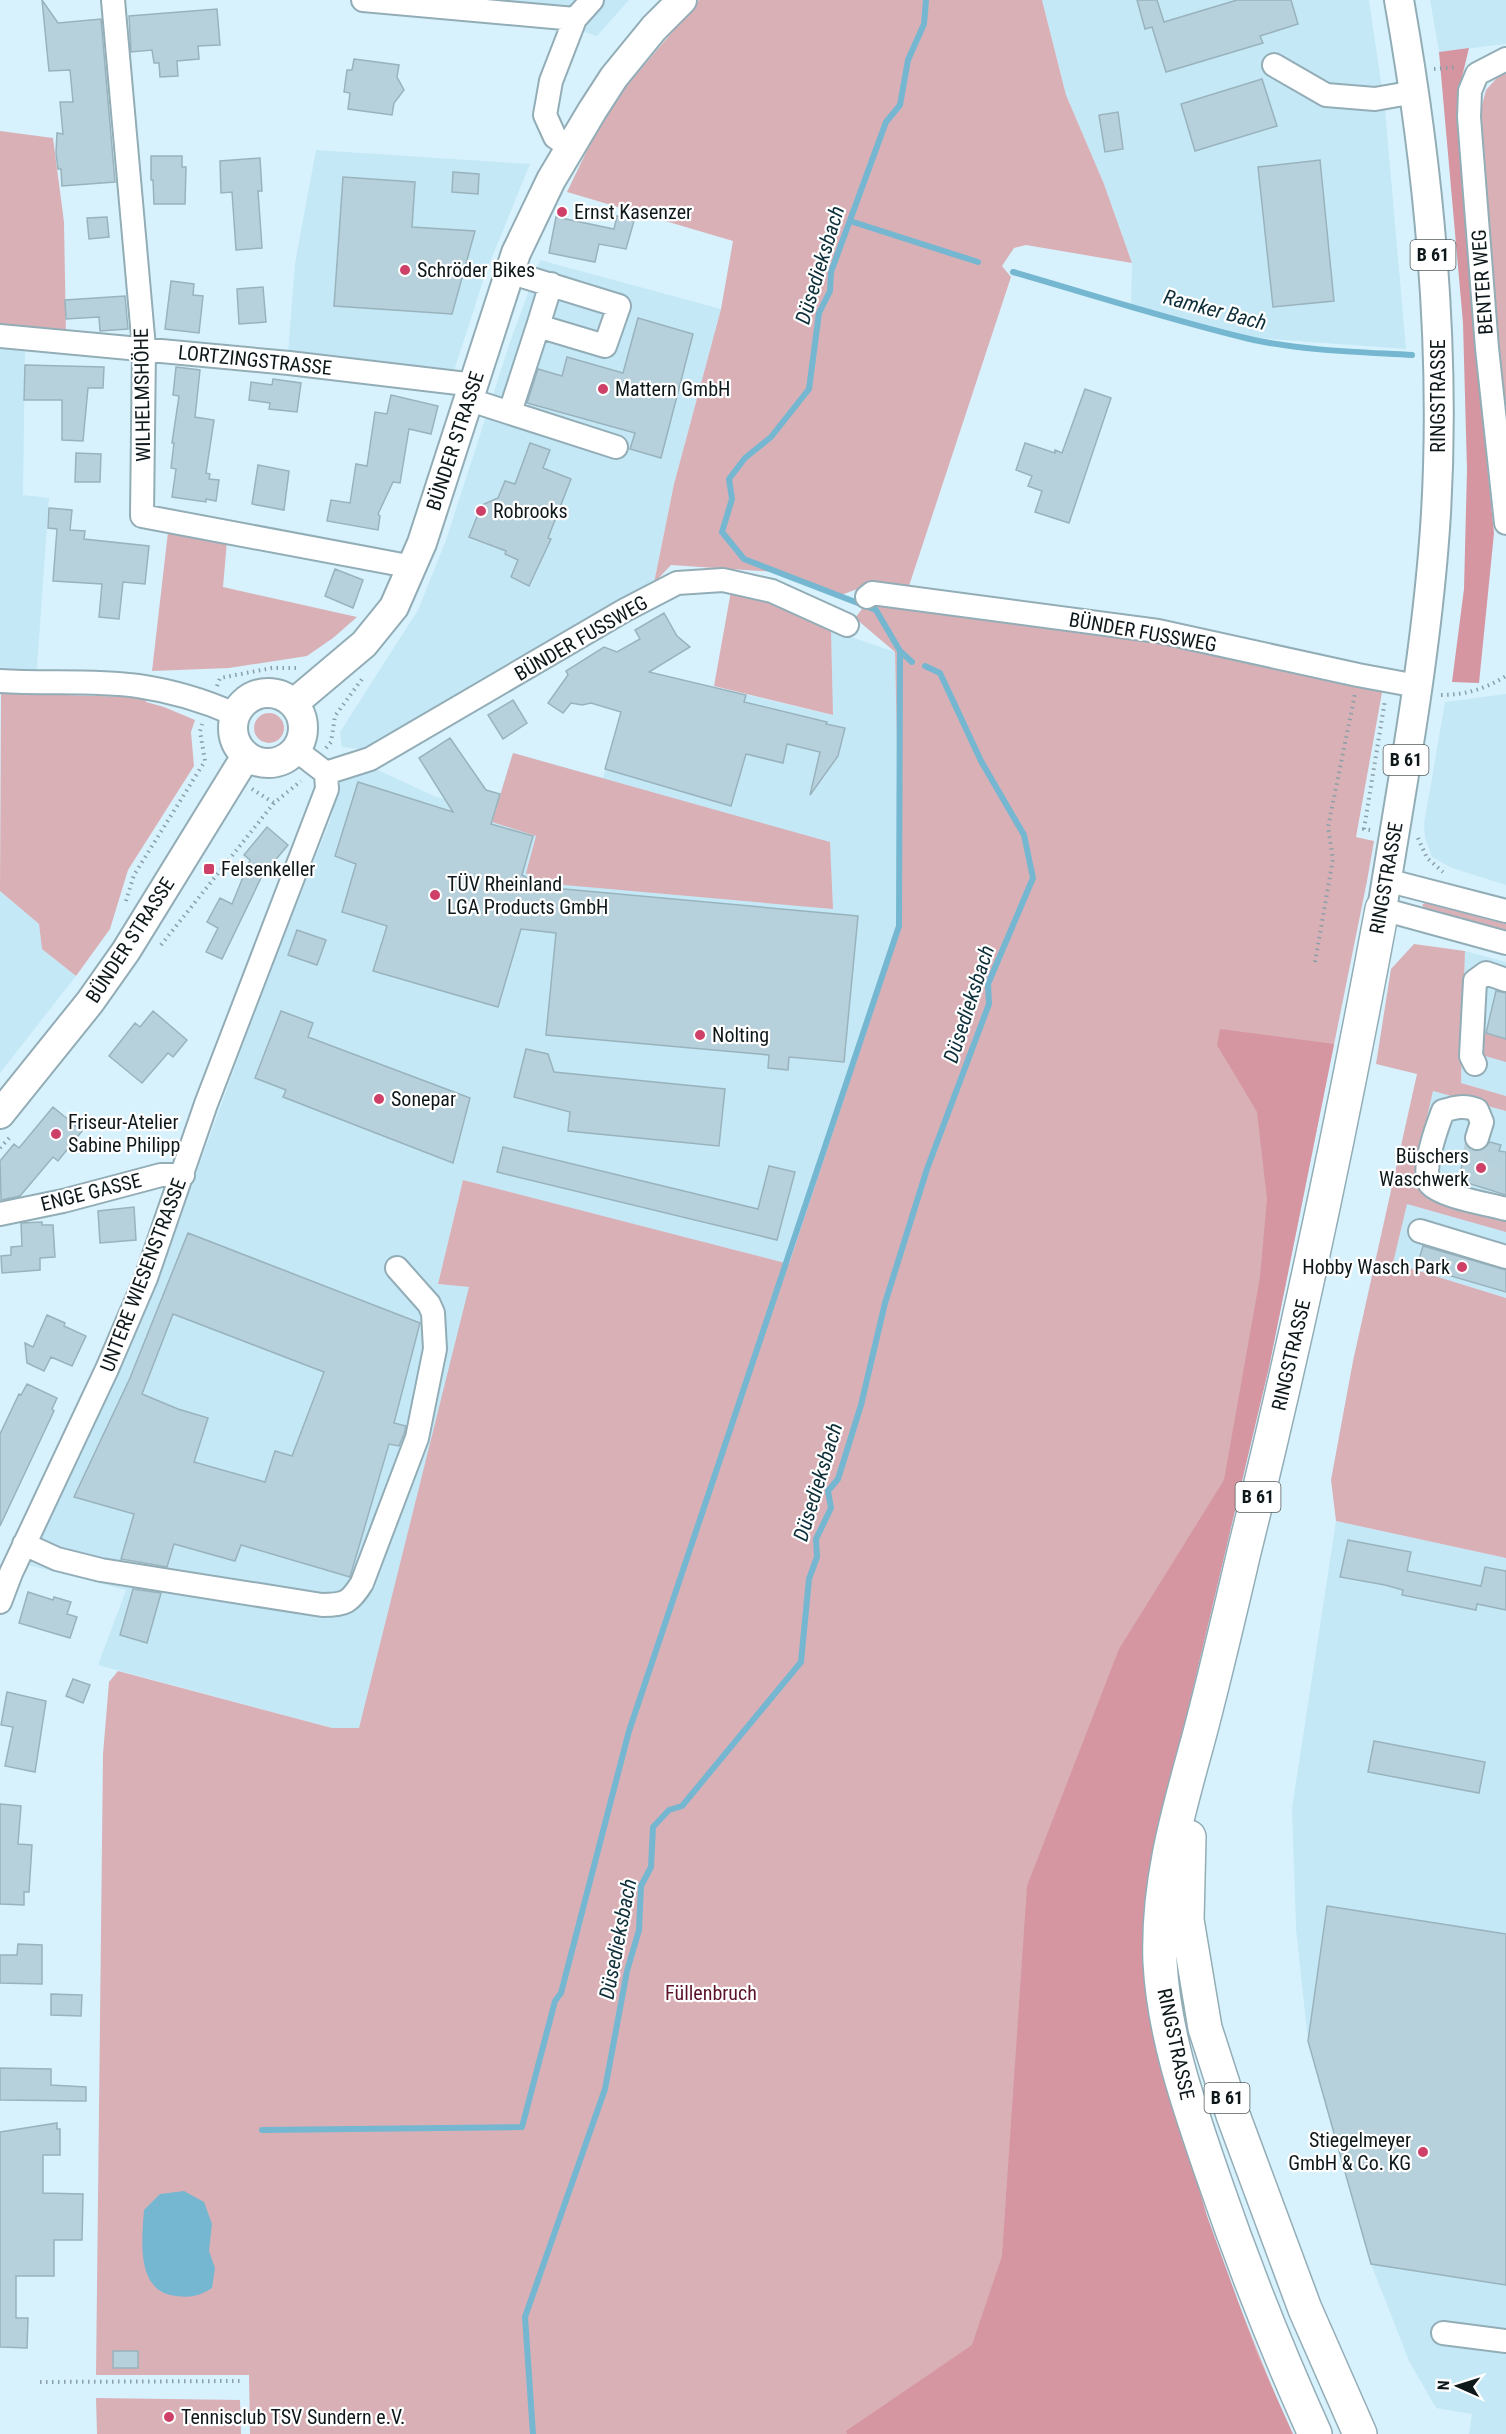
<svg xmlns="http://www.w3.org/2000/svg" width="1506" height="2434" font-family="'Roboto Condensed',sans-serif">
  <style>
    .built { fill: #c5e8f7 }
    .green { fill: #dab0b7 }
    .forest { fill: #d596a1 }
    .water { fill: #75b7d0 }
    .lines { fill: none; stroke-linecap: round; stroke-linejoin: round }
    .stream { stroke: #75b7d0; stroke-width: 6 }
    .building { fill: #b7d1dc; stroke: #99b3bd; stroke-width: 1.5; fill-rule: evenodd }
    .minor-tunnel { stroke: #b9d1db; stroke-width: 22; stroke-dasharray: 22 11; stroke-linecap: butt }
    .minor-casing { stroke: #93adb7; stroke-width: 26 }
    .major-casing { stroke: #93adb7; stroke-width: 32 }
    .highway-casing { stroke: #93adb7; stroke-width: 36 }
    .path { stroke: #8a9fa7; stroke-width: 4; stroke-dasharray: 1.5 4.5; stroke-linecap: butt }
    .minor { stroke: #fff; stroke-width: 22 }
    .major { stroke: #fff; stroke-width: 28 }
    .highway { stroke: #fff; stroke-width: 33 }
    .poi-dot { fill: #ce4068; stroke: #fff; stroke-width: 2 }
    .labels { text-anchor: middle; stroke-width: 4.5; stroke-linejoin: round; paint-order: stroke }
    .shield { fill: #fff; stroke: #565d5f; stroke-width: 1.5 }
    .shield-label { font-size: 18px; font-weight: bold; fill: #0e181b }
    .poi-label { font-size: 20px; fill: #0e181b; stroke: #fff; text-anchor: start }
    .street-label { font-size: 20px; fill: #0e181b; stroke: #fff }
    .park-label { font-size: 20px; fill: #5c1229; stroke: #fff }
    .water-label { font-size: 21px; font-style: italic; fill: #0e2f3a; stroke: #fff }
  </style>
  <rect width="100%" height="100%" fill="#d7f2fd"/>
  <path class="built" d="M499 0H629L597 36 497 5Z
    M1042 0H1369L1385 109 1406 349 1258 338 1131 305 1132 263 1104 184 1066 95Z
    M1430 0H1506V44L1439 52Z
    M316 150 530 164 486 272 453 374 288 353 295 263Z
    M540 260 721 309 674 484 654 583 378 742 361 749 342 747 340 732 418 610 446 540 510 342Z
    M0 330 25 348 23 495 49 498 37 668 0 694Z
    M831 630 895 652 901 927 788 1264 463 1180 438 1284 470 1287 359 1728H332L98 1665 126 1590 28 1565 114 1381 196 1174 268 976 330 821 342 774 376 769 434 796 494 814 513 753 603 778 634 668 832 715Z
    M1506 694V885L1452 868 1432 857 1425 838 1424 824 1445 702Z
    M0 891 39 924 42 949 76 976 0 1073Z
    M1465 951 1506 962V1096L1461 1083Z
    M1433 1091 1506 1111V1298L1392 1263Z
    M1336 1521 1506 1558V2434H1469L1472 2414 1436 2408 1409 2361 1371 2264 1308 2041 1296 1929 1292 1808Z"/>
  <path class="green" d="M699 0H1042L1066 95 1104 184 1132 263 1026 245 1014 248 1002 266 1011 277 907 592 873 583 836 597 777 572 671 565 654 583 674 484 721 309 733 241 567 192 593 138 624 89Z
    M1505 69 1506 76V416L1498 344 1481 109 1486 90Z
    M0 131 53 138 64 222 66 335 0 330Z
    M168 532 227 541 223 587 357 617 333 638 307 656 229 668 152 671Z
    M731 591 753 596 831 630 833 715 714 686Z
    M872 596 1157 637 1383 687 1356 837 1374 841 1367 881 1269 1367 1160 1801 1146 1912 1198 2203 1291 2434H250L249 2375H96L103 1754 109 1682 118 1671 332 1728H359L469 1287 438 1284 463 1180 789 1264 901 927 895 652 855 618Z
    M1 693 129 697 146 699V702L164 707 195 720 191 732 194 766 128 870 110 929 76 976 42 949 39 924 0 891Z
    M254 728a15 15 0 1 1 30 0a15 15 0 1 1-30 0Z
    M513 753 830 842 833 909 553 884 538 881 526 873 536 836 492 822Z
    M1425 903 1506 924V932L1425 909 1422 905Z
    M1414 944 1465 951 1461 1083 1506 1096V1111L1433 1091 1411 1187 1506 1214V1232L1407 1204 1393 1263 1506 1298V1558L1336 1521 1331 1480 1353 1361 1417 1074 1376 1064 1391 969Z
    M1484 1033 1506 1039V1062L1478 1054Z
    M96 2398 240 2400 241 2434H97Z"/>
  <path class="forest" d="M1469 48 1462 77 1460 130 1476 299 1483 424 1494 533 1479 683 1452 682 1464 589 1467 470 1463 323 1439 52Z
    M1220 1029 1334 1044 1269 1367 1166 1803 1155 2038 1207 2216 1258 2356 1293 2434H847L846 2431 972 2345 1002 2256 1027 1886 1119 1649 1224 1480 1260 1277 1267 1199 1257 1112 1217 1045Z"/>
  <path class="water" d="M184 2191 204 2202 212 2224 209 2251 215 2268 212 2288C199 2296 191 2298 176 2296 135 2292 142 2239 144 2210L160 2194Z"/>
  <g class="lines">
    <path class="stream" d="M850 221 978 262
      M1013 272C1093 295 1173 321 1254 340 1306 351 1360 352 1412 355
      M912 662 900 651 876 610 744 559 722 532 732 499 729 479 745 458 771 437 809 389 819 313 830 291 831 272 886 122 900 105 908 60 924 24 926 0
      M262 2130 522 2127 555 2001 561 1993 629 1731 899 926 900 651
      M533 2434 525 2317 605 2089 627 1971 639 1930 641 1886 651 1867 653 1827 669 1810 682 1806 801 1662 809 1579 817 1557 816 1539 831 1508 828 1491 838 1479 861 1405 885 1303 927 1169 989 1004 988 984 1033 878 1024 835 981 761 940 673 925 666"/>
  </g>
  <path class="building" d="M42 0 58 23 101 19 115 182 62 186 61 169H58L56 153 57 133 63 134 60 102H73L70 70 49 71Z
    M1137 0H1157L1164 22 1237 0H1291L1298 24 1260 36 1263 43 1166 72 1152 27 1145 29Z
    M217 9 220 45 198 46 199 59 177 61 178 76 160 77 159 63H154L152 50 131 52 129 16Z
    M354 59 399 65 397 77 404 90 394 103 392 115 348 109 350 93 344 92 347 70H352Z
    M1262 79 1277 126 1195 151 1181 104Z
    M1118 112 1123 149 1105 152 1099 115Z
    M151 156H182V167H186L185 204H154L153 180H151Z
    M260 158 262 191H258L262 248 236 250 232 192 221 193 220 161Z
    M1320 160 1334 301 1273 307 1258 167Z
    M453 172 479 174 478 194 452 192Z
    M343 177 415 182 412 227 475 231 452 314 334 306Z
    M617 216 634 221 626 249 599 244 595 262 549 253 556 217 614 229Z
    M107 217 109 237 89 239 87 218Z
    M171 281 194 284 193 295 203 296 199 333 165 329Z
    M263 287 266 322 239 324 237 289Z
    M125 296 128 329 100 331 99 317 66 319 65 300Z
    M638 318 693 334 661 458 630 449 635 433 527 403 538 369 562 376 567 357 623 373Z
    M25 365 104 367 103 388H88L83 441 62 440V400H24Z
    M176 367 200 370 195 417 214 420 206 473 210 474 209 479 219 480 216 501 206 499V502L172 497 176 469 171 468 174 443H172L179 396 173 395Z
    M273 379 301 383 297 412 269 409 270 403 249 400 251 382 272 385Z
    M1085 389 1111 398 1069 523 1035 512 1042 491 1028 486 1032 476 1016 470 1025 443 1055 453V450L1062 453Z
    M391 395 438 406 431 434 409 429 400 483 393 482 378 514 380 516 378 530 327 521 331 500 350 503 356 464 367 466 375 412 387 414Z
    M530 443 550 450 543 468 571 479 548 538 551 539 529 586 511 577 518 560 505 554 506 551 469 537 478 514 475 508 498 498 505 481 515 484Z
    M76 453 101 454 100 482H75Z
    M258 465 289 471 284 510 252 504Z
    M49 508 72 510 70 530 85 531 84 539 149 546 145 584 123 582 119 619 99 617 102 584 53 581 57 529 48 528Z
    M335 569 363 580 353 608 325 596Z
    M664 613 677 636 690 647 649 672 746 695 744 702 827 722 826 724 845 728 838 756 810 795 820 752 787 744 783 763 746 754 731 806 605 769 621 712 591 703 582 705 571 703 563 713 548 703 568 675 566 671 604 647 617 652 640 639 635 630Z
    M513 700 527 723 503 739 488 715Z
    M450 738 486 790 500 794 491 824 533 836 522 875 538 884 553 888 858 916 844 1062 789 1057 788 1070 768 1068 769 1055 546 1035 556 933 521 929 498 1007 373 971 387 926 342 912 356 864 335 856 358 782 453 812 419 758Z
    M267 827 288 845 262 876 222 959 206 952 218 928 207 922 220 898 232 904 250 860 244 855Z
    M297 930 326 940 317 965 288 955Z
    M1496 991 1506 993V1039L1486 1033Z
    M153 1011 187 1040 173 1057 168 1053 142 1083 109 1056 135 1023 140 1027Z
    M281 1011 313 1023 308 1037 470 1098 453 1163 283 1097 286 1090 255 1078Z
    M526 1049 548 1054 554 1072 725 1089 719 1146 568 1131 570 1112 514 1097Z
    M53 1107 82 1131 58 1161 53 1157 20 1196 1 1200 0 1161 14 1144 19 1148Z
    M1490 1142 1501 1145 1499 1151 1506 1152V1195L1458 1180 1467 1147 1474 1151H1480Z
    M503 1147 758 1209 769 1166 795 1172 777 1240 497 1172Z
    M134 1207 136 1240 100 1243 98 1211Z
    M42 1222V1225H53L55 1257 40 1258V1270L2 1273 1 1256 11 1255V1247L22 1246 21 1223Z
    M188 1233 420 1323 394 1423 406 1426 404 1434 399 1446 389 1444 350 1577 241 1545 235 1561 174 1544 167 1567 121 1559 134 1514 74 1497 130 1378ZM173 1314 324 1372 292 1456 275 1451 265 1482 194 1462 208 1418 178 1409 142 1394Z
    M1423 1246 1506 1270V1292L1417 1266Z
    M47 1315 65 1323 64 1326 86 1336 72 1366 51 1357 44 1371 27 1363 25 1343 33 1347Z
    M27 1384 57 1398 52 1409 54 1411 0 1526V1434L19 1394 21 1395Z
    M1348 1540 1411 1552 1407 1571 1481 1586 1485 1567 1506 1571V1610L1477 1604 1476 1610 1402 1595 1403 1590 1385 1585 1340 1577Z
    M133 1589 161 1593 147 1643 120 1635Z
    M28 1592 53 1600 54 1597 71 1602 67 1614 77 1617 70 1638 19 1623Z
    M73 1679 90 1685 83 1703 66 1696Z
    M7 1692 46 1701 35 1772 5 1766 13 1727 1 1725Z
    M1374 1741 1485 1762 1479 1793 1368 1772Z
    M0 1804 21 1806 18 1844 32 1845 29 1892H24V1905L0 1904Z
    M1327 1906 1506 1934V2285L1371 2264 1308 2041Z
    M18 1944 42 1945V1984L0 1983V1955H17Z
    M51 1994 82 1995 81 2016 51 2015Z
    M0 2068 51 2069V2085L86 2087V2101L0 2100Z
    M57 2123V2129H60V2155H43V2193L83 2194 82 2240H54V2276H16V2318H28L27 2348 0 2347V2132Z
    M113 2351H138V2368H113Z"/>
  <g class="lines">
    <path class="minor-tunnel" d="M1477 1138C1469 1169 1478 1173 1506 1181"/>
    <defs>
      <path id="minor" d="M113 0 144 348 142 516 413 567
        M363 0 575 19
        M1506 59 1477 74 1470 91 1469 117 1487 348 1506 523
        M1274 65 1326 95 1375 99 1415 92
        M570 147 555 137 545 115 551 81 575 19 592 0
        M509 272 619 306 605 346 538 326 551 284
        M0 336 289 363 475 385
        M470 400 616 447
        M510 412 538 326
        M867 597 872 593 1158 631 1358 675 1417 686
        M0 681C45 684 93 680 138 686 172 691 203 700 234 714
        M326 773 370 759 625 610 677 583 723 580 772 591 847 625
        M1386 880 1506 911
        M1382 909 1506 943
        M1475 1064 1471 1056 1475 981 1486 973 1506 980
        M1477 1138 1482 1122 1477 1110C1465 1105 1456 1107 1443 1111 1438 1124 1420 1173 1430 1184 1441 1197 1489 1204 1506 1209
        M0 1214 63 1201 161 1175H183
        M1420 1231 1506 1257
        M24 1544 57 1559 101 1570 322 1605C346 1605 350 1602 362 1583L417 1438 435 1349 433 1313 429 1304 397 1268
        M0 1602 11 1573 107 1369 146 1278 206 1104 327 789 326 773 296 750
        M1443 2333 1506 2341"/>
      <path id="major" d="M233 728a35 35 0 1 1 70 0a35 35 0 1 1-70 0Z
        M294 703 364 644 394 607 422 543 516 253 551 180 592 111 614 77 654 28 682 0
        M1382 909C1403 778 1428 646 1436 513 1446 341 1429 169 1399 0
        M0 1114 90 1002 126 951 246 756"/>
      <path id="highway" d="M1189 1837 1187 1920 1205 2028 1233 2115 1305 2309 1360 2434
        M1315 2434C1277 2350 1243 2264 1213 2176 1189 2106 1164 2036 1160 1962 1157 1886 1177 1816 1197 1744 1214 1681 1229 1616 1244 1552 1297 1339 1342 1125 1382 909"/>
    </defs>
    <use href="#minor" class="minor-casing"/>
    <use href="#major" class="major-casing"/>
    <use href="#highway" class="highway-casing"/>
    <path class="path" d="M1434 69 1457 67
      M217 686 220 678 272 668H296
      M1441 695C1465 695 1485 689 1506 676
      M326 748 331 742 335 716 362 679
      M252 789 274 803
      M1370 830 1364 829 1385 700
      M1418 838 1427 858 1443 872
      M126 901 134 875 205 761 200 731 202 724
      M161 945 274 803 301 781
      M1315 962 1333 859 1328 827 1355 694
      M0 1148 11 1136
      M40 2382 240 2381"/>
    <use href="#minor" class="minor"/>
    <use href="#major" class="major"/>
    <use href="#highway" class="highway"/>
  </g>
  <g class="poi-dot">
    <circle cx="562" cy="212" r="6"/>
    <circle cx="405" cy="270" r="6"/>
    <circle cx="603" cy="389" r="6"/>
    <circle cx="481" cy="511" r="6"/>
    <rect x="203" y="863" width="12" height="12" rx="3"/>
    <circle cx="435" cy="895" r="6"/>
    <circle cx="700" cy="1035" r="6"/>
    <circle cx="379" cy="1099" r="6"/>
    <circle cx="56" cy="1134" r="6"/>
    <circle cx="1481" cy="1168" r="6"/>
    <circle cx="1462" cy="1267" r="6"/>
    <circle cx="1423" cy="2152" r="6"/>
    <circle cx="169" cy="2417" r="6"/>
  </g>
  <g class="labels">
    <g class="shield">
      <rect x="1410.5" y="240" width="45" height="30" rx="4.5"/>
      <rect x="1383.5" y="745" width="45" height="30" rx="4.5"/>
      <rect x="1235.5" y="1482" width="45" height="30" rx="4.5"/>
      <rect x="1204.5" y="2083" width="45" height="30" rx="4.5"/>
    </g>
    <g class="shield-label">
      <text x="1433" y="261">B 61</text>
      <text x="1406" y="766">B 61</text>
      <text x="1258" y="1503">B 61</text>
      <text x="1227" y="2104">B 61</text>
    </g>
    <g class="poi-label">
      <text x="574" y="219">Ernst Kasenzer</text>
      <text x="417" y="277">Schröder Bikes</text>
      <text x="615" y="396">Mattern GmbH</text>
      <text x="493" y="518">Robrooks</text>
      <text x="221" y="876">Felsenkeller</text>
      <text x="447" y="891">TÜV Rheinland<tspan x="447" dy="23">LGA Products GmbH</tspan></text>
      <text x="712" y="1042">Nolting</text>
      <text x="391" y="1106">Sonepar</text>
      <text x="68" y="1129">Friseur-Atelier<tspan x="68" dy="23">Sabine Philipp</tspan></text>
      <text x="1469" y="1163" text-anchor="end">Büschers<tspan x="1469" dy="23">Waschwerk</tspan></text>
      <text x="1450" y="1274" text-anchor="end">Hobby Wasch Park</text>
      <text x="1411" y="2147" text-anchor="end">Stiegelmeyer<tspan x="1411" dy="23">GmbH &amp; Co. KG</tspan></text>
      <text x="181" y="2424">Tennisclub TSV Sundern e.V.</text>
    </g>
    <g class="street-label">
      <text transform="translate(1482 282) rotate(-94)" y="7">BENTER WEG</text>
      <text transform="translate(255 360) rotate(6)" y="7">LORTZINGSTRASSE</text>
      <text transform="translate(142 395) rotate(-91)" y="7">WILHELMSHÖHE</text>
      <text transform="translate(1438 396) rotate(-90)" y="7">RINGSTRASSE</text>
      <text transform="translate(455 441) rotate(-72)" y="7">BÜNDER STRASSE</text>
      <text transform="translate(1143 632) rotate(10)" y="7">BÜNDER FUSSWEG</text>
      <text transform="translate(581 638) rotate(-30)" y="7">BÜNDER FUSSWEG</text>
      <text transform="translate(1386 878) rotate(-80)" y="7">RINGSTRASSE</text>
      <text transform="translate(130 940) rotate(-57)" y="7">BÜNDER STRASSE</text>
      <text transform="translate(91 1192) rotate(-14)" y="7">ENGE GASSE</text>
      <text transform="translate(143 1275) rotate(-69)" y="7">UNTERE WIESENSTRASSE</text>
      <text transform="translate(1291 1355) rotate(-77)" y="7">RINGSTRASSE</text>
      <text transform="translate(1176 2044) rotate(78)" y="7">RINGSTRASSE</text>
    </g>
    <g class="park-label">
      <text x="711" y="2000">Füllenbruch</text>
    </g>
    <g class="water-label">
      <text transform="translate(820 265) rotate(-73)" y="7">Düsedieksbach</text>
      <text transform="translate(1215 310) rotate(15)" y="7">Ramker Bach</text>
      <text transform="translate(969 1004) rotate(-72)" y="7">Düsedieksbach</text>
      <text transform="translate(818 1482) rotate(-73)" y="7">Düsedieksbach</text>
      <text transform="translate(618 1939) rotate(-79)" y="7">Düsedieksbach</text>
    </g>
  </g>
  <g transform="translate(1458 2386) rotate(273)" stroke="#ffffff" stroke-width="4.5" paint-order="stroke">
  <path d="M0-4.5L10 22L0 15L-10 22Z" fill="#0e181b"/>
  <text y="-9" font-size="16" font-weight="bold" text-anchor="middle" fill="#0e181b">N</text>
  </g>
</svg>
